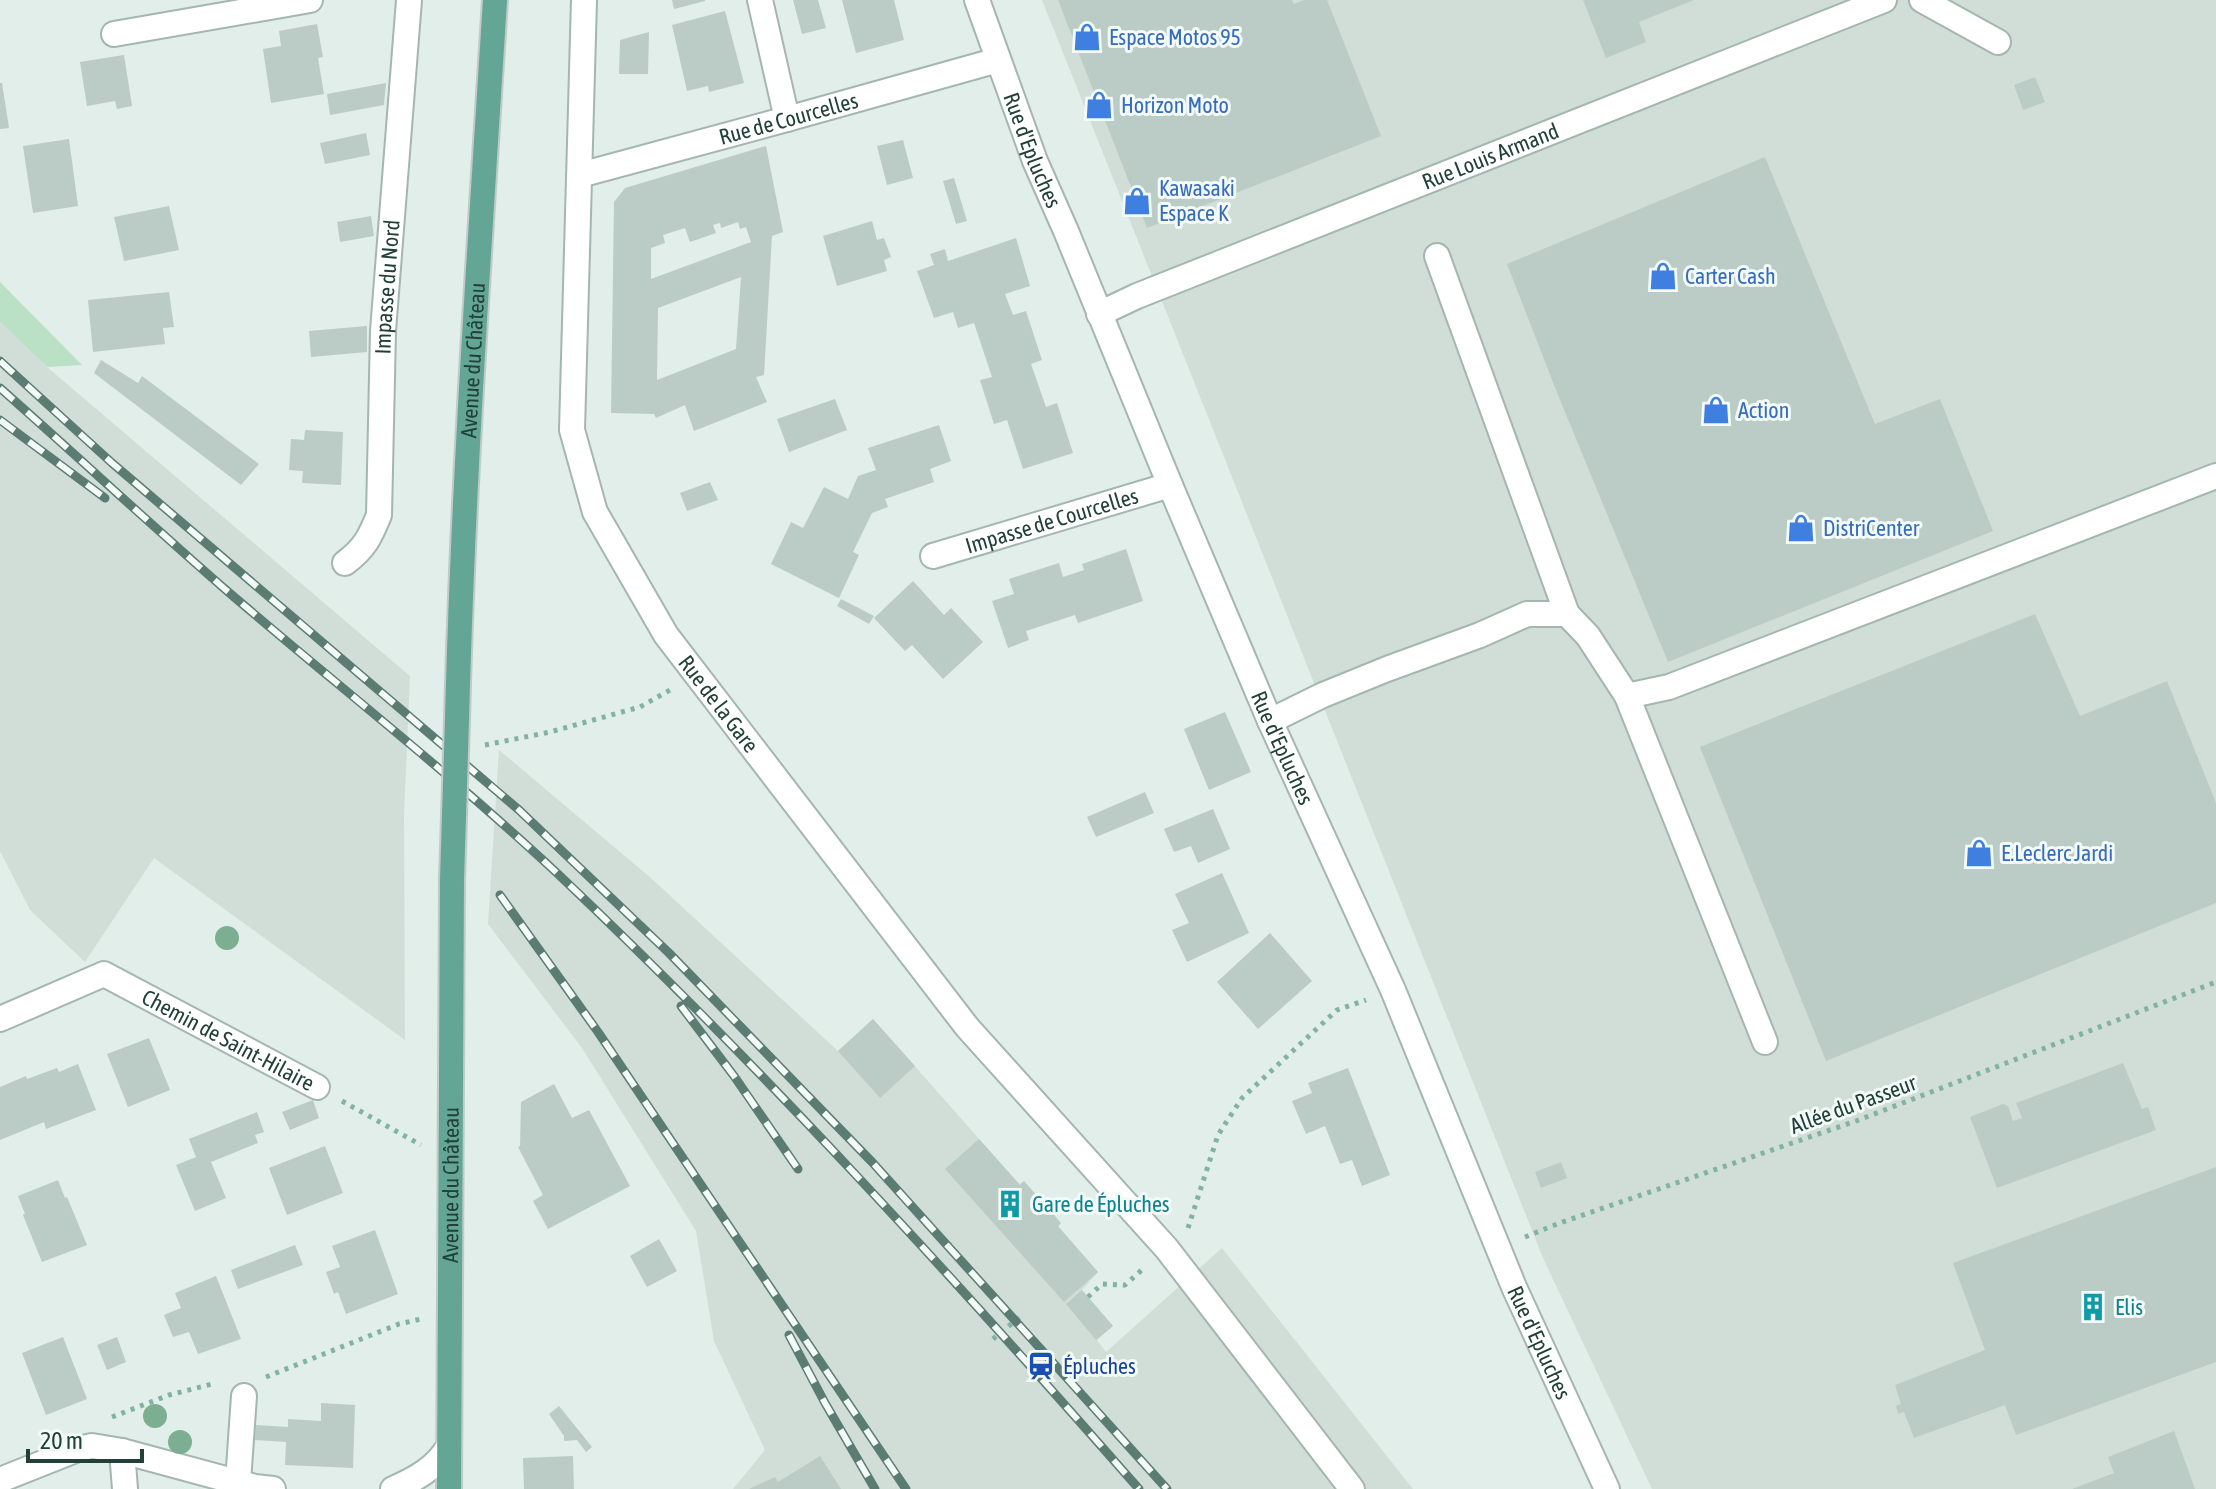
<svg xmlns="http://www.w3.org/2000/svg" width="2216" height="1489" font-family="'Asap Condensed',sans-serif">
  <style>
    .built { fill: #d1ded8 }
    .green { fill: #bae0c5 }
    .building { fill: #baccc5; fill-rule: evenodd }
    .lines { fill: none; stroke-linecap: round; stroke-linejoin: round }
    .minor-casing { stroke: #a4b6b0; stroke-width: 28 }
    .major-casing { stroke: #c1cac7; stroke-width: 28 }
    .path { stroke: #81b3a4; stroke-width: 5; stroke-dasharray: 4 6; stroke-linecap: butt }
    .minor { stroke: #fff; stroke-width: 24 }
    .major { stroke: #64a696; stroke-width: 24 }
    .rail-casing { stroke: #5b7c73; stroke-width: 9 }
    .rail { stroke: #f3faf7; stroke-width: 6; stroke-dasharray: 18; stroke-linecap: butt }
    .major-bridge-casing { stroke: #c1cac7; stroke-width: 28; stroke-linecap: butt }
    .major-bridge { stroke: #64a696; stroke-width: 24 }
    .tree { fill: #7cae91 }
    .labels { text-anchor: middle; stroke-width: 6; stroke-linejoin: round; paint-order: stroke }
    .shop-label { font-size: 22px; fill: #366cbe; stroke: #f3faf7; text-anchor: start }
    .street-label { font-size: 22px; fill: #214038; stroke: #f3faf7 }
    .culture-label { font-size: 22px; fill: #0d838f; stroke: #f3faf7; text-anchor: start }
    .transit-label { font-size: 22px; fill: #164399; stroke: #f3faf7; text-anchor: start }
  </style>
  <rect width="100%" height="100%" fill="#e2eee9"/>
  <path class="built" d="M1042 0H2216V1489H1652L1543 1258Z
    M0 322 47 367 410 676 404 815 405 1040 154 858 85 962 30 910 0 851Z
    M499 750 651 878 838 1051 873 1019 1019 1184 1024 1181 1061 1223 1058 1227 1098 1272 1082 1290 1113 1326 1097 1340 1106 1352 1222 1248 1413 1489H733L765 1450 714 1341 696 1231 582 1048 488 924Z"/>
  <path class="green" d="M0 282 82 365 47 367 0 322Z"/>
  <path class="building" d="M672 0H705V1L674 9Z
    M793 0H818L826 28 802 34Z
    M842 0H894L904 40 856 53Z
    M1058 0H1292L1294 4 1304 0H1327L1381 136 1147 228Z
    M1583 0H1694L1639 22 1646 42 1606 58Z
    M725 11 744 83 709 92 708 86 687 91 672 25Z
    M317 24 323 57 318 58 324 94 271 103 263 49 281 46 279 31Z
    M649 32 648 74H619L620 40Z
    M124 55 132 106 117 109 115 101 87 106 80 62Z
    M2035 77 2045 102 2023 110 2014 85Z
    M0 83H2L9 128 0 129Z
    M386 83 384 105 330 115 327 94Z
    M366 133 370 155 325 164 320 143Z
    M69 139 78 206 33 213 23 146Z
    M903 140 913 178 887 185 877 146Z
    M766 146 783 232 772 236 764 375 756 377 767 402 694 431 685 405 656 418 654 414 611 413 614 202 625 188ZM738 222 740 229 746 227 751 242 651 279V248L665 243 663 235 685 228 690 242 716 233 713 225 720 223 721 228ZM741 277 736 349 657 380 658 308Z
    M1765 157 1875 424 1940 399 1993 531 1668 662 1558 395 1507 264Z
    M954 178 967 221 956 224 943 181Z
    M169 206 179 250 124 261 114 217Z
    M371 216 374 236 340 242 337 222Z
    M872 221 877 240 884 238 891 257 884 260 887 271 837 286 823 236Z
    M1016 238 1030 286 1005 294 1013 315 1026 311 1042 360 1031 364 1046 407 1057 403 1073 453 1023 469 1007 420 994 424 980 380 992 377 974 323 958 328 953 312 934 318 917 271 934 265 930 254 945 249 948 261Z
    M169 292 174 327 163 328 165 344 93 352 88 300Z
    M367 326V352L311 357 309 331Z
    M101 360 138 383 142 376 259 464 241 485 94 373Z
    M835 399 847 430 789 452 777 419Z
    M939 425 951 461 930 469 934 482 885 499 888 507 872 513 853 552 859 555 839 598 771 564 791 522 803 528 824 487 848 499 858 476 876 470 868 448Z
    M305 430 343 432 341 485 302 483 303 471 289 470 291 439 304 440Z
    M710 482 718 500 687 511 680 493Z
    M1126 549 1143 601 1078 623 1075 615 1026 631 1029 640 1008 648 992 601 1014 594 1009 579 1059 563 1063 577 1084 570 1082 564Z
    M913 581 944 615 951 608 983 642 943 679 912 645 905 651 874 618Z
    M841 599 874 616 869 624 837 606Z
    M2035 614 2080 716 2167 681 2216 803V903L1826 1061 1700 747Z
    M1225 712 1251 772 1209 790 1184 729Z
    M1145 792 1154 813 1096 837 1087 817Z
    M1213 809 1230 849 1198 863 1191 846 1174 852 1164 829Z
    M1222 873 1249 933 1187 962 1172 930 1189 923 1175 894Z
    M1270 933 1312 981 1258 1029 1217 982Z
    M873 1019 915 1066 880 1098 838 1051Z
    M149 1038 170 1090 128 1107 107 1054Z
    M2123 1063 2142 1109 2148 1107 2156 1130 1997 1188 1970 1117 2003 1104 2008 1106 2013 1121 2022 1118 2016 1103Z
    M78 1064 96 1110 46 1129 44 1122 0 1140V1087L26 1076 27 1079 57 1068 59 1072Z
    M1348 1068 1390 1175 1362 1186 1352 1160 1340 1164 1325 1126 1306 1134 1292 1101 1312 1093 1308 1083Z
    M554 1084 572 1118 589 1110 630 1186 548 1229 533 1201 543 1195 518 1147 520 1146 521 1102Z
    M313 1100 319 1118 290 1130 282 1112Z
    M257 1112 264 1132 255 1135 258 1143 211 1162 226 1198 195 1211 176 1165 196 1157 189 1139Z
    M979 1139 1020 1185 1024 1181 1061 1223 1058 1226 1098 1272 1064 1302 945 1169Z
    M325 1146 343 1193 287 1215 269 1168Z
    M1561 1162 1567 1178 1541 1188 1535 1172Z
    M2216 1167V1362L2016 1435 2005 1405 1914 1438 1904 1412 1898 1414 1896 1406 1901 1404 1895 1385 1985 1350 1953 1263Z
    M58 1180 65 1198 67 1197 87 1245 42 1262 23 1215 25 1214 18 1196Z
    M375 1230 398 1294 346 1314 338 1292 334 1294 326 1272 340 1267 332 1246Z
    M659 1239 677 1271 647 1287 630 1256Z
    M295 1245 303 1265 238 1289 231 1270Z
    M216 1276 241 1339 198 1354 189 1332 173 1337 164 1315 181 1308 175 1293Z
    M1082 1290 1113 1326 1096 1340 1066 1304Z
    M63 1337 87 1399 46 1415 22 1353Z
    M117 1337 126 1362 107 1370 97 1345Z
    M321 1403 355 1405 353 1468 285 1465 286 1442 255 1440 256 1425 288 1427V1419L321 1421Z
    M559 1406 592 1447 586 1452 577 1440 564 1441V1436L549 1414Z
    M2174 1431 2195 1489H2072L2114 1473 2108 1457Z
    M573 1456 574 1489H524L523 1458Z
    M820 1456 841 1489H749L775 1477 778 1482Z"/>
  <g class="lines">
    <defs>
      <g id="minor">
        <path id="s1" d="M584 0 572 430 595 512 666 635 967 1027 1167 1249 1352 1489"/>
        <path d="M760 0 787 119"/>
        <path id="s2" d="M977 0 1035 161 1066 231 1170 485 1270 721 1393 990 1514 1287 1607 1489"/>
        <path d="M1922 0 1998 42"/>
        <path d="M114 34 310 0"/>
        <path id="s3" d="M580 175 787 119 998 60"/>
        <path d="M1437 256 1567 614"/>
        <path id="s4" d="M1099 314 1137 296 1884 0"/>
        <path id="s5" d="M933 556 1170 485"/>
        <path id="s6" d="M345 563C365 548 370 537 379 515L383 331 409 0"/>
        <path d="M1627 696 1765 1042"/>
        <path d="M1270 721 1323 695 1387 669 1480 635 1527 614H1567L1588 636 1627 696 1669 687 2216 476"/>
        <path id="s7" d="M0 1019 104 974 317 1087"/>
        <path d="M122 1451 125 1489"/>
        <path d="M0 1480 78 1449 92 1446 122 1451 255 1487 273 1489"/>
        <path d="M238 1482 244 1396"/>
        <path d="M393 1489C416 1479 436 1468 449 1446"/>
      </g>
      <g id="major">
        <path id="s8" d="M457 720C463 480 480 240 495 0"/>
        <path id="s9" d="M449 1489 452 880"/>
      </g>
    </defs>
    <use href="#minor" class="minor-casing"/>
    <use href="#major" class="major-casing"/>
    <path class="path" d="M485 745 550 732 640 707 670 690
      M342 1101 421 1145
      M1188 1228 1218 1135 1242 1098 1337 1010 1366 1000
      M1525 1237 1557 1224 1856 1121 2216 982
      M1088 1297 1102 1284 1125 1285 1145 1267
      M993 1339 1021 1316
      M266 1377 399 1324 421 1319
      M112 1417 169 1395 216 1383"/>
    <use href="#minor" class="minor"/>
    <use href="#major" class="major"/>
    <defs>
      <path id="rail" d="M0 361 112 463 519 810 669 953 872 1162 1167 1489
        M0 388C76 455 150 524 226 590 337 685 452 775 559 875 764 1069 953 1277 1139 1489
        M0 420 105 498
        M500 895 598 1032 906 1489
        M681 1006 734 1076 798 1169
        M789 1335 825 1403 875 1489"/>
    </defs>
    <use href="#rail" class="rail-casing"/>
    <use href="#rail" class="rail"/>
    <defs>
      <path id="major-bridge" d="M452 880 457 720"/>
    </defs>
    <use href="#major-bridge" class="major-bridge-casing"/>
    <use href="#major-bridge" class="major-bridge"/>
  </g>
  <g class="tree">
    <circle cx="227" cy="938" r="12"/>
    <circle cx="155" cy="1416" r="12"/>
    <circle cx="180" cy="1442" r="12"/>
  </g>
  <defs>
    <symbol id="shop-bare" viewBox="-9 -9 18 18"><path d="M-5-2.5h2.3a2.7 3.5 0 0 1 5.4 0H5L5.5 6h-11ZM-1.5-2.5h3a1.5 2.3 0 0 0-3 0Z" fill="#3f7fe0" stroke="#f3faf7" stroke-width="2.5" paint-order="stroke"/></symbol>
    <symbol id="building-bare" viewBox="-9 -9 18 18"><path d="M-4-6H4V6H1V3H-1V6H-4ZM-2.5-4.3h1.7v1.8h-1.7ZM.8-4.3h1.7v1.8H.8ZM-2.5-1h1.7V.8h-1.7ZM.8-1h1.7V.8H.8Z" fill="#0f9aa8" stroke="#f3faf7" stroke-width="2.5" paint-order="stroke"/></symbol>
    <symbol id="station-bare" viewBox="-9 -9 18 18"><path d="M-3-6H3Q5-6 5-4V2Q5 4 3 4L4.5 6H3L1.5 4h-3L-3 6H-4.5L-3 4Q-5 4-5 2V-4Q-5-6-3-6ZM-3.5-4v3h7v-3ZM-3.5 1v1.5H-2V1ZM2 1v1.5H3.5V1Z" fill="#1a4fb4" stroke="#f3faf7" stroke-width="2.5" paint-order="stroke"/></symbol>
  </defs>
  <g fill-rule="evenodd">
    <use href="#shop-bare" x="1067" y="17" width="40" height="40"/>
    <use href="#shop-bare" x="1079" y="85" width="40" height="40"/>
    <use href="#shop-bare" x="1117" y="181" width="40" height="40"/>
    <use href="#shop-bare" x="1643" y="256" width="40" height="40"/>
    <use href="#shop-bare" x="1696" y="390" width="40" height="40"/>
    <use href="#shop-bare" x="1781" y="508" width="40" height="40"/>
    <use href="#shop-bare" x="1959" y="833" width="40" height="40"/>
    <use href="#building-bare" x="990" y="1184" width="40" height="40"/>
    <use href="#building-bare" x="2073" y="1287" width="40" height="40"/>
    <use href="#station-bare" x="1021" y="1346" width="40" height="40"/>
  </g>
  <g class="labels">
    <g class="shop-label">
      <text x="1109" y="45">Espace Motos 95</text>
      <text x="1121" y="113">Horizon Moto</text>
      <text x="1159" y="196">Kawasaki<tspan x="1159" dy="25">Espace K</tspan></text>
      <text x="1685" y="284">Carter Cash</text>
      <text x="1738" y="418">Action</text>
      <text x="1823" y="536">DistriCenter</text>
      <text x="2001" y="861">E.Leclerc Jardi</text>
    </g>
    <g class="street-label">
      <text dy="8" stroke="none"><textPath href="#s3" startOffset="216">Rue de Courcelles</textPath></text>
      <text dy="8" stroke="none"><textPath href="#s2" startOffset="160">Rue d'Epluches</textPath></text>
      <text dy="8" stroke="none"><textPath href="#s4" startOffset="422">Rue Louis Armand</textPath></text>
      <text dy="8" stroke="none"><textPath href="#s6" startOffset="288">Impasse du Nord</textPath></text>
      <text dy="8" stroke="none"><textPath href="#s8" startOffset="360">Avenue du Château</textPath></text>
      <text dy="8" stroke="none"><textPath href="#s5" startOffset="124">Impasse de Courcelles</textPath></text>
      <text dy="8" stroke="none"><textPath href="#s1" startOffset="744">Rue de la Gare</textPath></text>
      <text dy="8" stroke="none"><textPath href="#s2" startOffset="808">Rue d'Epluches</textPath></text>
      <text dy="8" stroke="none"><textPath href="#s7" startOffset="254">Chemin de Saint-Hilaire</textPath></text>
      <text transform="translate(1853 1104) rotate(-20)" y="8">Allée du Passeur</text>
      <text dy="8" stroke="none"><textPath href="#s9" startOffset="304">Avenue du Château</textPath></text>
      <text dy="8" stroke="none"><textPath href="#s2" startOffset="1456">Rue d'Epluches</textPath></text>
    </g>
    <g class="culture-label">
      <text x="1032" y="1212">Gare de Épluches</text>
      <text x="2115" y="1315">Elis</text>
    </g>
    <g class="transit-label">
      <text x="1063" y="1374">Épluches</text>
    </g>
  </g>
  <path d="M28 1449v12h114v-12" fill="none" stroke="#214038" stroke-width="4"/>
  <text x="40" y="1449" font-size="24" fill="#214038" stroke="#f3faf7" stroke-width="6" paint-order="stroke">20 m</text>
</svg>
